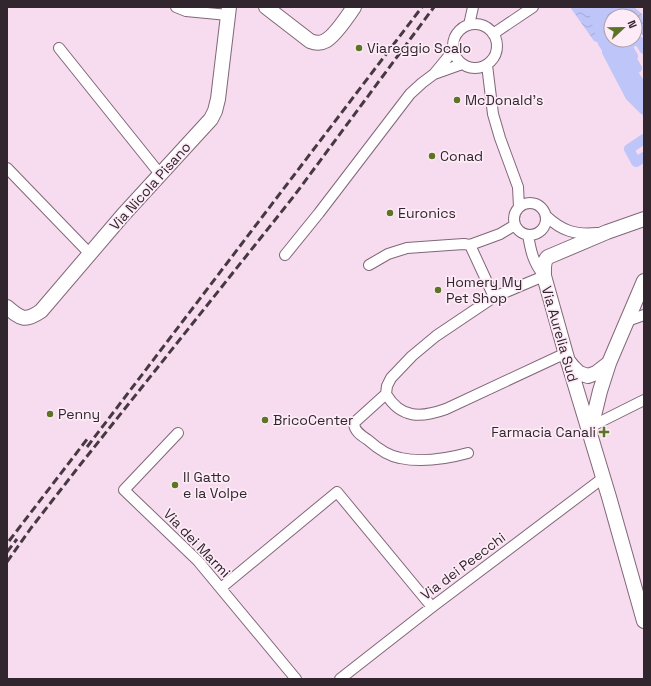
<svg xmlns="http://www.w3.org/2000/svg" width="651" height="686" font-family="'Space Grotesk',sans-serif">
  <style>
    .water { fill: url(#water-waves) }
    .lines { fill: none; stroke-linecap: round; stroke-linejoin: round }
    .canal { stroke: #bec5f9; stroke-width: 10 }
    .river { stroke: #bec5f9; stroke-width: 17 }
    .street-casing { stroke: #806778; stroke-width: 12 }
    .secondary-casing { stroke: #806778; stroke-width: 16 }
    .street { stroke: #fff; stroke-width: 10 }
    .secondary { stroke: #fff; stroke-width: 14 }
    .rail { stroke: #463941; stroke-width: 3; stroke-dasharray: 8 4; stroke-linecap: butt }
    .poi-dot { fill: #5d7425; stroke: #fdecf7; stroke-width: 1.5 }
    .labels { text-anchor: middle; stroke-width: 3.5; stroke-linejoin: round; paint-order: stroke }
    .poi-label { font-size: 14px; fill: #31262d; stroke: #fdecf7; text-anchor: start }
    .street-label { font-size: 14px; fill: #31262d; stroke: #fdecf7 }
  </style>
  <defs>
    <pattern id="water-waves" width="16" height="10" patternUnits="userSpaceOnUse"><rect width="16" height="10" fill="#bec5f9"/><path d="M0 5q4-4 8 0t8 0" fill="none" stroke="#a4a9d6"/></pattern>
  </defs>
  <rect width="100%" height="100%" fill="#f7dbee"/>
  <path class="water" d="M570 7H634L642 14 643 22 644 23V37L641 33 635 28V16H611V40H613V41L616 47 607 52 600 43 594 41Z"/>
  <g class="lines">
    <path class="canal" d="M637 68 631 58 633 56 627 46 635 40 640 42 644 49
      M644 90 616 47 607 52 630 96 644 110
      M644 139 629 149 636 162 644 157"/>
    <path class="river" d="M596 7 606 41 644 99"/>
    <defs>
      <path id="street" d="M176 7 186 11 228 15
        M453 46a22 22 0 1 1 44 0a22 22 0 1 1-44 0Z
        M469 25 473 7
        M493 34 533 7
        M59 48 160 174
        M487 65 493 114 500 138 518 187 519 207
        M434 74 462 64
        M7 168 90 254
        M514 219a16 16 0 1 1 32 0a16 16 0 1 1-32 0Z
        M546 216C562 231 575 235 597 233
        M470 245 494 297
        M285 255 319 213 410 94 422 83 434 74 453 51
        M369 265 388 254 407 248 449 245 464 244 470 245 500 234 515 225
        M627 321 644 315
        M386 394 387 386 391 378 412 356 436 336 494 297 544 276C533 262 531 252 528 235
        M386 394C401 419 421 418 446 409L566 353
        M386 394 355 422 354 424C355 432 362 436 368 440 377 448 389 456 400 458 423 463 446 459 468 453
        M590 427 644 400
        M178 433 124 490 198 561 296 679
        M221 588 337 492 432 607
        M340 679 432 607 603 478"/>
      <path id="secondary" d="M266 7 310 41C315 43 320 44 325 41 334 37 348 16 354 7
        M644 219 607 232 548 257C543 261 544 270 544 276L567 358 609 497 644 621
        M7 307C21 319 25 322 41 311L123 215 211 119 215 111 218 99 229 7
        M569 362 573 367 579 373 588 376 596 373 609 363 644 281
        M590 432 600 391 609 363"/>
    </defs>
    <use href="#street" class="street-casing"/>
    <use href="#secondary" class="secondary-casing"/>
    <use href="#street" class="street"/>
    <use href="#secondary" class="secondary"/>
    <path class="rail" d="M87 447 422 7
      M9 541 88 438
      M7 552 17 539
      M7 562 31 528 80 465 294 196 434 7"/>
  </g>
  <g class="poi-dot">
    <circle cx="359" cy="48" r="4"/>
    <circle cx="457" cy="100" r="4"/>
    <circle cx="432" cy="156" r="4"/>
    <circle cx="390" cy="213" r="4"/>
    <circle cx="438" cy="290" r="4"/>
    <circle cx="50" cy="414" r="4"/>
    <circle cx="265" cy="420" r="4"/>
    <path d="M602 426h4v4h4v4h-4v4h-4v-4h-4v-4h4z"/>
    <circle cx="175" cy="485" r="4"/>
  </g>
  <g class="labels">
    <g class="poi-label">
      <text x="367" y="53">Viareggio Scalo</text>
      <text x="465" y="105">McDonald's</text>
      <text x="440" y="161">Conad</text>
      <text x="398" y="218">Euronics</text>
      <text x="446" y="287">Homery My<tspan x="446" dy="16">Pet Shop</tspan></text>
      <text x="58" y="419">Penny</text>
      <text x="273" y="425">BricoCenter</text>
      <text x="596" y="437" text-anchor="end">Farmacia Canali</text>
      <text x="183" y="482">Il Gatto<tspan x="183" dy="16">e la Volpe</tspan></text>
    </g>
    <g class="street-label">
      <text transform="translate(150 186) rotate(-48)" y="5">Via Nicola Pisano</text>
      <text transform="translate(560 334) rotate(74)" y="5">Via Aurelia Sud</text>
      <text transform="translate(197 543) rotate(46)" y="5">Via dei Marmi</text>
      <text transform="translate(463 566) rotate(-37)" y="5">Via dei Peecchi</text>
    </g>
  </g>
  <rect width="651" height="686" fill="none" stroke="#31262d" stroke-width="16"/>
  <g transform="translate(623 28) rotate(68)"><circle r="19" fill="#fdecf7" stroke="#ab9da6"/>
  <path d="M0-3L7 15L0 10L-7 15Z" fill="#5d7425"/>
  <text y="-6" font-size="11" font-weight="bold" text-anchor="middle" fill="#31262d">N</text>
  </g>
</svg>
